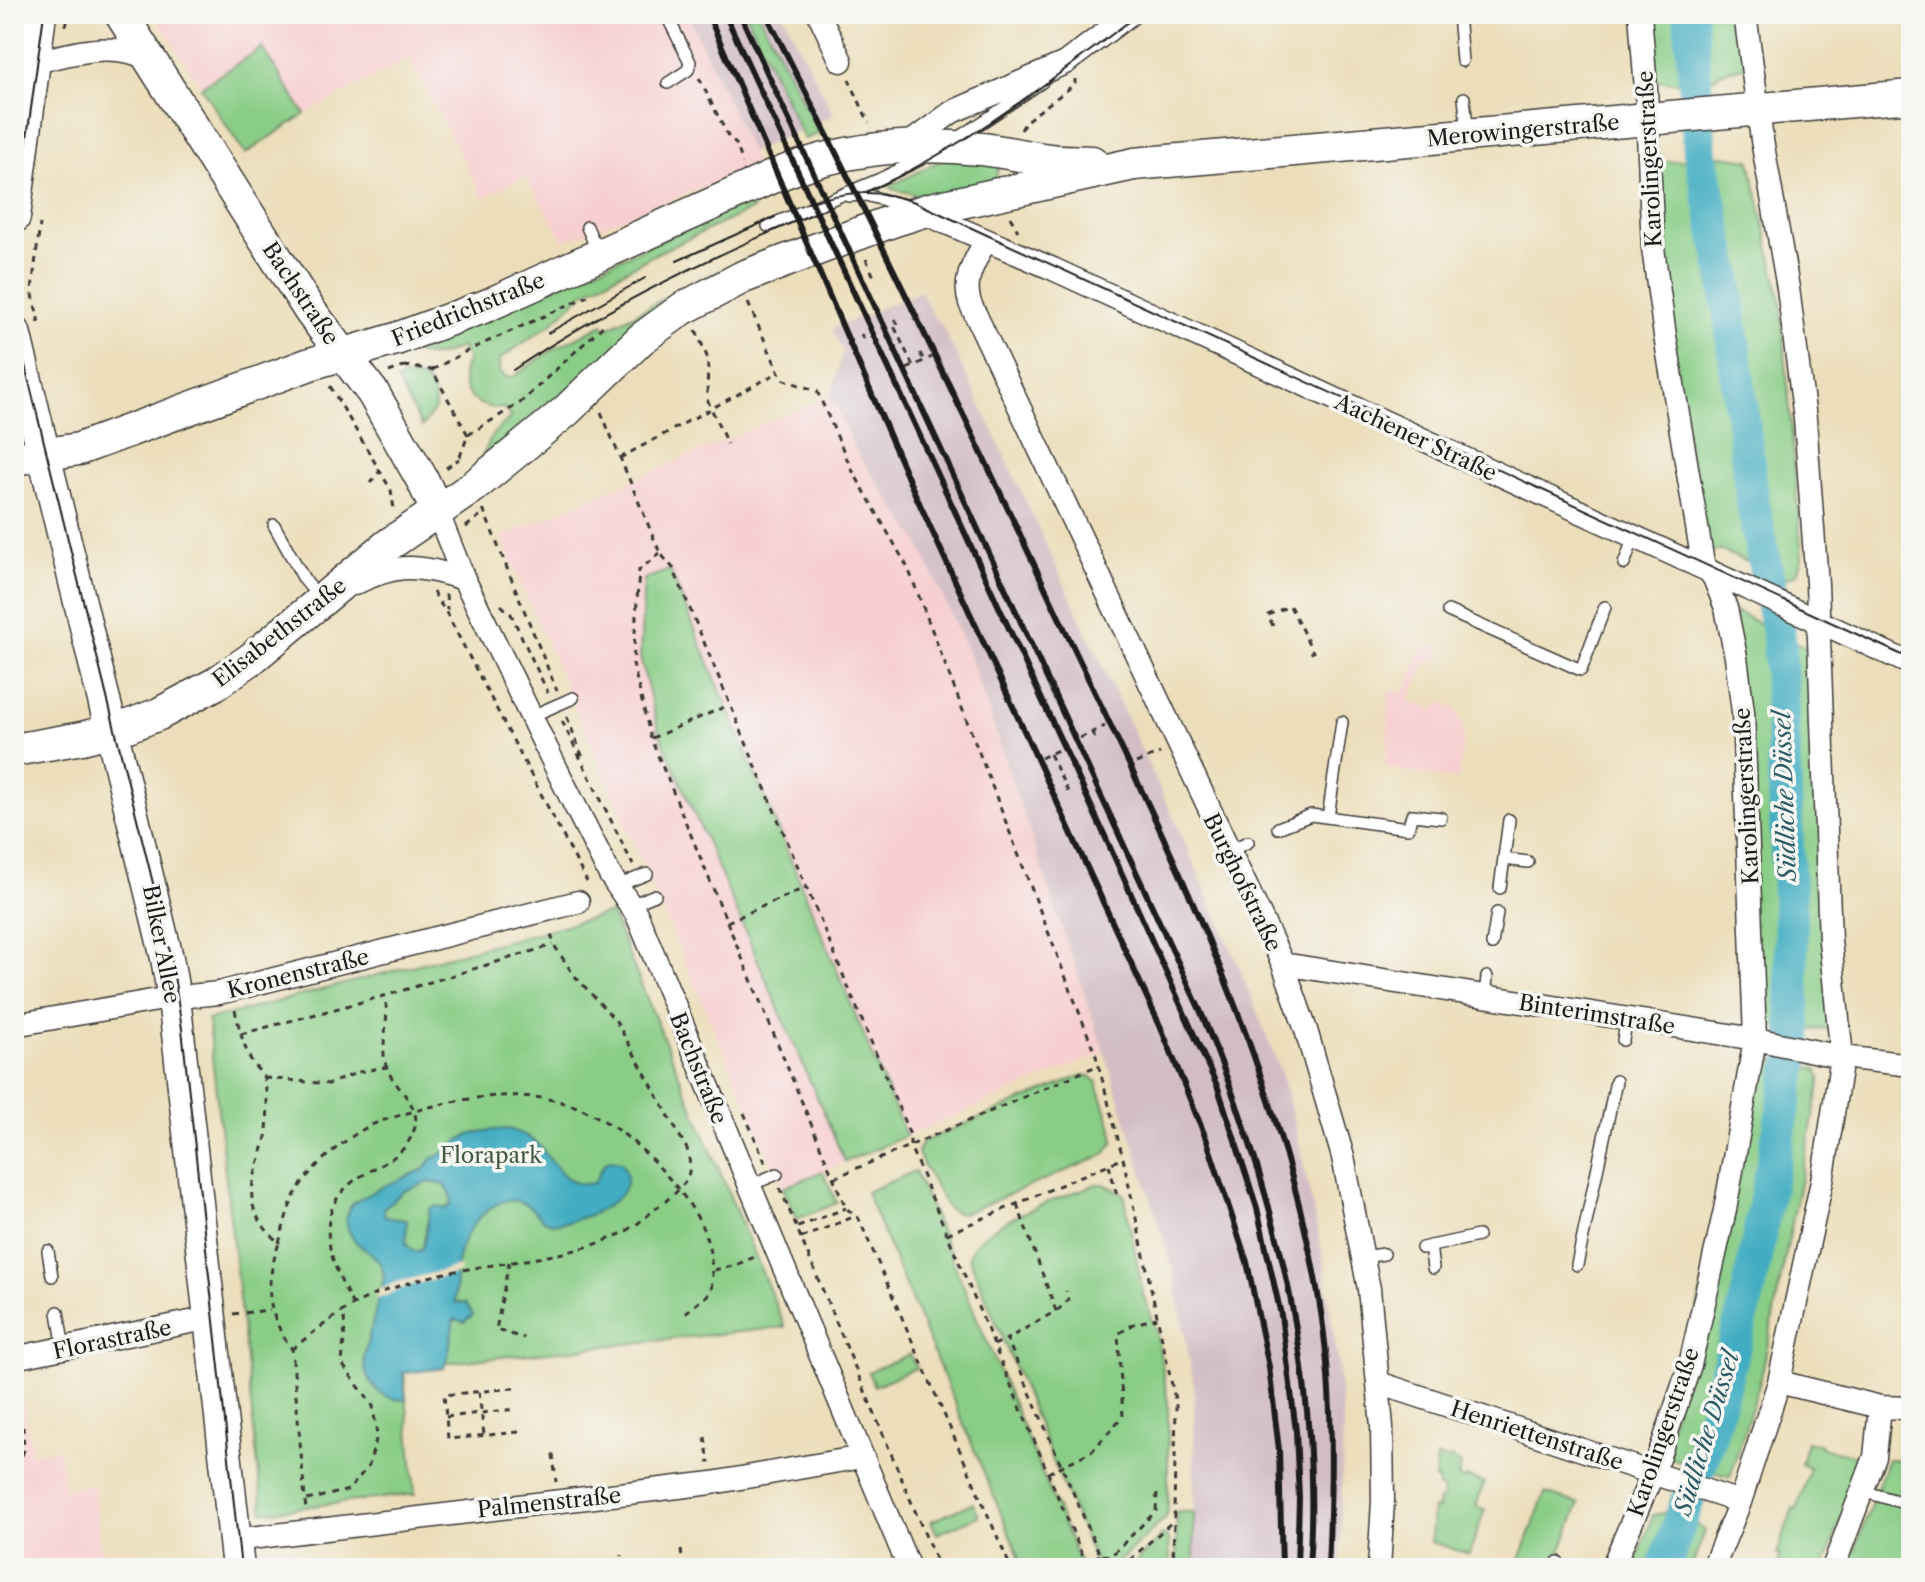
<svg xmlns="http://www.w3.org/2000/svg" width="1925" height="1582" font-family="'Libre Caslon Text',serif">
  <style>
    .built { fill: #f7cfd0 }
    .industrial { fill: #d2bdc5 }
    .green { fill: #8acd87; stroke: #537452; stroke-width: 2 }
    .water { fill: #43adc2; stroke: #30646f; stroke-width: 2; fill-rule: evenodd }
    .pier { fill: #ecdeba }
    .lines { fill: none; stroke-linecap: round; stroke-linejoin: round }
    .river { stroke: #43adc2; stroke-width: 34 }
    .lane-casing { stroke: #3b3934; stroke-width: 14 }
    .street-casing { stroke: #3b3934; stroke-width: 25 }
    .secondary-casing { stroke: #3b3934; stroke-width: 35 }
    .path { stroke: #3b3934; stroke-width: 3; stroke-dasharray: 6 6; stroke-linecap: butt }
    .lane { stroke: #fff; stroke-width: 11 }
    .street { stroke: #fff; stroke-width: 22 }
    .secondary { stroke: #fff; stroke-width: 32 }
    .tram { stroke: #1c1c1c; stroke-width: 2 }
    .rail { stroke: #1c1c1c; stroke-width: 6 }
    .labels { text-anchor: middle; stroke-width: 7; stroke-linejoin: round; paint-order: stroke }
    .street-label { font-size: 22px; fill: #1c1c1c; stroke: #f6f6f2 }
    .park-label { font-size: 22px; fill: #425a41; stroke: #f6f6f2 }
    .water-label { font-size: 24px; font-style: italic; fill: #2e5d67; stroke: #f6f6f2 }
  </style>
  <rect width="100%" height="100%" fill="#f6f6f2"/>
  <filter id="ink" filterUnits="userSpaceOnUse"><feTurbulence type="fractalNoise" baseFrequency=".0125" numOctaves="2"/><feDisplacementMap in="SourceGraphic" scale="16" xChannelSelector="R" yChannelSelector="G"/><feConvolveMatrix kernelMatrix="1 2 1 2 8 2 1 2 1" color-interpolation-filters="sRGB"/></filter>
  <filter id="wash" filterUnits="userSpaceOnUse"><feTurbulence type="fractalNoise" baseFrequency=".006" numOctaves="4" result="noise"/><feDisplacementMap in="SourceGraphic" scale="32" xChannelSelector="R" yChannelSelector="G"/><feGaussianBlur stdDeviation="1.8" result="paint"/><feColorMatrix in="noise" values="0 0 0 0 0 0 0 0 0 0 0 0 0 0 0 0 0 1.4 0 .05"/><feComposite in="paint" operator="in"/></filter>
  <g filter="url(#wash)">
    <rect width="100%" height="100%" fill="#ecdeba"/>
    <path class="built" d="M154 14H688L757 166 564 241 525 176 483 198 410 59 414 56 305 114 245 154Z
      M831 395 857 453 917 539 970 657 1104 1053 783 1188 501 537Z
      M1426 643 1442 649 1436 662 1428 659 1409 700 1435 710 1440 702 1456 708 1464 732 1458 780 1386 768 1389 691 1404 692Z
      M21 1391 32 1454 58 1449 65 1489 93 1485 103 1568H14V1393Z"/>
    <path class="industrial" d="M688 14H783L834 115 751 152Z
      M921 291 932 315 941 324 986 416 1179 830 1241 971 1280 1070 1295 1124 1322 1252 1338 1364 1343 1429 1340 1568H1194V1386L1173 1269 1105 1054 970 657 917 539 857 453 831 395 843 352 832 329Z"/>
    <path class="green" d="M746 14H759L819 133 804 139Z
      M1644 14H1738L1747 66 1719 73 1715 78 1680 82 1650 80Z
      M262 48 305 114 245 154 201 87Z
      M949 156 1000 162 994 184 926 200 910 193 891 189 890 186Z
      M1722 156 1750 160 1781 301 1802 558 1797 573 1785 579 1723 551H1707L1668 335 1656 163Z
      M750 201 753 209 657 253 585 292 552 323 500 359 499 371 506 377H513L552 350 603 324 606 329 696 282 764 252 567 394 479 463 493 434 511 417 503 408C474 411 453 386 468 359L462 347C444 354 429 362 412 350Z
      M403 377C427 375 435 387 435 409L422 427 397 381Z
      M670 570 906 1136 845 1162 659 732 640 657 644 579Z
      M1735 611 1816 653 1830 1029 1796 1030 1756 1020Z
      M611 913 785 1327 445 1363 444 1368 404 1373 415 1494 263 1512 208 1020Z
      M1766 1059 1817 1069 1821 1078 1761 1378 1730 1477 1664 1456 1753 1061Z
      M1083 1075 1090 1076 1096 1081 1112 1128 1114 1141 1104 1155 967 1212 958 1214 947 1208 919 1156 918 1150 922 1142Z
      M823 1171 837 1203 797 1219 783 1188Z
      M915 1171 1082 1568H1024L866 1192Z
      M1097 1184H1104L1124 1194 1143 1294 1157 1335 1168 1403V1510L1164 1519 1112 1568H1098L1096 1565 969 1257C973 1225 1068 1195 1097 1184Z
      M910 1354 916 1368 874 1386 868 1372Z
      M1807 1441 1821 1445V1448L1862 1457 1824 1568H1776L1780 1556 1777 1554 1793 1508 1797 1509 1810 1468 1801 1464Z
      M1437 1457 1446 1460 1451 1458 1461 1464 1458 1477 1464 1480 1466 1477 1484 1483 1476 1506 1485 1510 1469 1554 1431 1542 1433 1509H1438L1439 1500 1443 1499 1442 1488H1438V1480H1435Z
      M1888 1459 1911 1460V1568H1848Z
      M1545 1493 1579 1504 1555 1568H1517Z
      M973 1503 979 1516 937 1534 931 1521Z
      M1177 1512H1194V1568H1176Z
      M1670 1512 1693 1521 1705 1531 1691 1568H1634L1653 1515Z
      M1162 1535 1169 1539 1170 1568H1130Z"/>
    <path class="water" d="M509 1129C519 1133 530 1136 538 1145 554 1161 565 1190 594 1183L605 1162 610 1160 621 1162C645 1198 585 1220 559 1223 540 1225 538 1209 523 1203 511 1198 499 1201 489 1209 456 1236 456 1262 455 1302L466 1304 473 1315 464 1322 454 1319 448 1357 444 1368 403 1373 406 1400C379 1400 364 1383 364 1356L384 1277C382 1258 371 1255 358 1244 348 1235 341 1216 352 1205 366 1192 407 1177 426 1168L431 1159C445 1155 451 1145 463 1138 478 1130 493 1130 509 1129ZM429 1182 445 1185 451 1195V1204L445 1209 437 1206 430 1208 423 1247 419 1251H413L406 1244 407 1220 385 1217 384 1208 404 1191Z"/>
    <path class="pier" d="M460 1266 459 1273 408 1286 375 1300 377 1291 394 1283Z"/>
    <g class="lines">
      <path class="river" d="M1664 1568 1709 1438 1748 1294 1795 1049 1779 637 1753 504 1725 275 1700 151 1690 14"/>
    </g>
  </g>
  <g filter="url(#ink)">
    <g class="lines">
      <defs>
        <path id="lane" d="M666 14 690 62 688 70 668 83
          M1458 14 1462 61
          M1464 98 1468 134
          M957 139 1042 82
          M848 196 866 195 909 207
          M768 226 880 179 928 156
          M587 227 598 252
          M274 525 304 579 320 599
          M1624 564 1634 537
          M1448 611 1581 670 1605 607
          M532 716 573 698
          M1328 817 1342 722
          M1278 828 1311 815 1408 828 1412 815 1441 818
          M1228 851 1248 842
          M1504 859 1528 862
          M617 886 647 874
          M1500 888 1509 820
          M631 905 655 895
          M1492 944 1497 913
          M1485 996 1487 977
          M1623 1040 1627 1019
          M748 1186 777 1174
          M1430 1246 1433 1268
          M1422 1248 1478 1236
          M48 1251 52 1276
          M1363 1257 1384 1254
          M1577 1265 1616 1081
          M58 1312 64 1349
          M1862 1491 1911 1505
          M1555 1568 1558 1562"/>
        <path id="street" d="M819 14 841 61
          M14 66C59 59 105 37 149 59
          M907 145 952 112 1065 63 1130 14
          M921 212 1053 269 1911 664
          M986 240C975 261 962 279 970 303L1283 964 1306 1030 1343 1157 1369 1289 1382 1427 1383 1501 1379 1568
          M437 511 464 579 564 784 610 875 637 915 909 1568
          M354 584C399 562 417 565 464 579
          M1283 964 1755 1039 1842 1057 1911 1065
          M14 1025 169 998 219 993 578 902
          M14 1358 210 1318
          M1779 1382 1880 1407 1911 1408
          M1379 1383 1740 1502
          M234 1540 712 1483 862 1457
          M1612 1568 1653 1473 1690 1365 1725 1210 1755 1039 1743 712 1736 657 1726 608 1714 578 1703 563 1665 336 1653 248 1646 89 1640 14
          M1713 1568 1740 1502 1779 1382 1823 1176 1842 1057 1830 941 1817 584 1805 419 1788 288 1762 140 1745 14
          M1833 1568 1875 1457 1880 1407"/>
        <path id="secondary" d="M121 14 310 311 373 393 423 481 437 511
          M14 217 40 14
          M14 332 167 958 174 998 238 1568
          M14 459 79 449 310 364 396 339 486 306 774 176C842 148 908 142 981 149 1001 151 1022 156 1042 159 1058 162 1075 161 1092 162
          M14 750 82 738 128 726 159 714 215 684 251 659 388 545 473 487 566 411 641 339 682 309 743 277 892 221 930 209 1134 164 1911 96"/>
      </defs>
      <use href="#lane" class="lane-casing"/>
      <use href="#street" class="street-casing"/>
      <use href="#secondary" class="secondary-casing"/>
      <path class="path" d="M66 26 69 14
        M699 78 729 138 736 144 743 163
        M849 79 869 123
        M1021 130 1026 121 1075 84V79
        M1010 217 1018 231
        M866 259 874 277
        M748 303 782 379 817 391 851 468 908 568 1096 1056 1123 1158 1176 1404 1173 1568
        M895 319 899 326 895 328 913 366
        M39 323 32 290 40 224
        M696 330 708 359 707 399 727 444
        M861 334 865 341 862 342
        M920 353 924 361
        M404 366 432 370 468 435 459 459
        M907 369 932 357
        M432 370 465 352 588 296
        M389 372 404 366
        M330 386 391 490 394 509
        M601 412 660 553 673 568 910 1135V1146L1088 1568
        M468 435 520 403 604 325
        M620 458 779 372
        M446 468 459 459
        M370 483 380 471
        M483 509 557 691
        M466 527 482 514
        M660 553 639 570 633 664 651 739 846 1208 859 1219 1011 1568
        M433 592 447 614 587 882
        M446 594 447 610
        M501 605 511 614 548 693
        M1273 626 1268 615 1290 606 1313 652 1306 655
        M567 717 583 758
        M562 721 633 865
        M1092 733 1096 740
        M652 738 729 705
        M1080 738 1105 726
        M1050 754 1069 794
        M1041 758 1060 749
        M1136 763 1160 753
        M727 922 807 887
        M235 1010C239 1027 243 1046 252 1062 256 1069 264 1074 265 1082 267 1096 269 1124 266 1137 254 1184 236 1203 279 1243 265 1284 265 1312 292 1349L306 1511
        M241 1034 384 996 553 945
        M265 1078 329 1084 359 1072 386 1067
        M744 1113 766 1164
        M1109 1165 1117 1196
        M834 1178 1099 1065
        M780 1188 939 1568
        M1017 1204 1056 1311 1007 1339 1100 1555 1111 1556 1156 1511 1157 1492
        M798 1227 846 1208
        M947 1234 1123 1158
        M801 1238 856 1216
        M279 1243C284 1226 288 1206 297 1191 311 1167 340 1143 364 1129 375 1122 391 1118 404 1114 459 1098 521 1086 577 1107 612 1121 644 1149 668 1177 700 1214 716 1243 711 1292L684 1314
        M509 1262 496 1330 524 1338
        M714 1270 733 1266 755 1257
        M353 1305C329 1260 308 1207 363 1175 386 1161 406 1156 415 1127 421 1104 394 1088 387 1068 378 1044 392 1021 384 996
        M1057 1311 1068 1300 1066 1291
        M233 1314 270 1310
        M994 1345 1007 1339
        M292 1349C312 1334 334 1315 357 1303 373 1294 391 1289 408 1283 476 1260 574 1264 633 1227 643 1220 652 1211 662 1204 684 1186 695 1178 687 1149L616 1021 573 974 554 945 550 930
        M14 1383 16 1392
        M514 1388 444 1395 448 1439 519 1432
        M479 1392 484 1435
        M446 1417 516 1409
        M705 1437 709 1463
        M553 1454 556 1482
        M1048 1473 1092 1451 1123 1416 1118 1334 1134 1324 1157 1318
        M14 1478 24 1450 23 1427
        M307 1500 349 1490 369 1465 377 1436 373 1406 342 1364 345 1326 343 1312
        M681 1550 683 1568
        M1085 1562 1100 1555
        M621 1568 622 1555
        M1121 1568 1173 1521"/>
      <use href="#lane" class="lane"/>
      <use href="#street" class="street"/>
      <use href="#secondary" class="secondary"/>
      <path class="tram" d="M866 192C967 147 1051 80 1139 14
        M808 203C844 191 878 189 915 202L1911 659
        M14 232 44 14
        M677 261 775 217
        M14 321 171 956 182 1029 241 1568
        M548 333 645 278
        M513 370C612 303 719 253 829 207"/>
      <path class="rail" d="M708 14 910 483 1161 1028 1207 1141 1247 1262 1269 1367 1279 1450 1282 1568
        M725 14 1104 834 1218 1088 1257 1208 1281 1315 1296 1431 1299 1498 1297 1568
        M740 14 1200 1010C1274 1186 1323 1376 1309 1568
        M766 14C867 211 962 411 1056 611 1161 833 1278 1055 1319 1300 1334 1388 1332 1479 1328 1568"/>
    </g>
  </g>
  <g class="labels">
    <g class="street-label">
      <text transform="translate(1523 130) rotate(-5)" y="8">Merowingerstraße</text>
      <text transform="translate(1649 159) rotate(-93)" y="8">Karolingerstraße</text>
      <text transform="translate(301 293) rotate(56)" y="8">Bachstraße</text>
      <text transform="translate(468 309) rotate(-22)" y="8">Friedrichstraße</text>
      <text transform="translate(1416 437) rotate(25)" y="8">Aachener Straße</text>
      <text transform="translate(279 632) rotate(-38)" y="8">Elisabethstraße</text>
      <text transform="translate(1746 796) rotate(-93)" y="8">Karolingerstraße</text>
      <text transform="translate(1243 882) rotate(64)" y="8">Burghofstraße</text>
      <text transform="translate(162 944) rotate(79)" y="8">Bilker Allee</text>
      <text transform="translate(298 973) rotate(-14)" y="8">Kronenstraße</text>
      <text transform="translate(1597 1014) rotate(9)" y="8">Binterimstraße</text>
      <text transform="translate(699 1068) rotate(68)" y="8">Bachstraße</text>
      <text transform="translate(112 1339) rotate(-12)" y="8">Florastraße</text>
      <text transform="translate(1663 1432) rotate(-71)" y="8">Karolingerstraße</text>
      <text transform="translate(1537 1435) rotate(18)" y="8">Henriettenstraße</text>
      <text transform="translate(549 1502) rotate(-6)" y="8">Palmenstraße</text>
    </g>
    <g class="park-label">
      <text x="491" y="1163">Florapark</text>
    </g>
    <g class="water-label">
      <text transform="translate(1785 796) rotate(-92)" y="8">Südliche Düssel</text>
      <text transform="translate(1707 1433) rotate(-73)" y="8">Südliche Düssel</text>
    </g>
  </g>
  <rect width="1925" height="1582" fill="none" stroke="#f6f6f2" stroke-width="48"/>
</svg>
